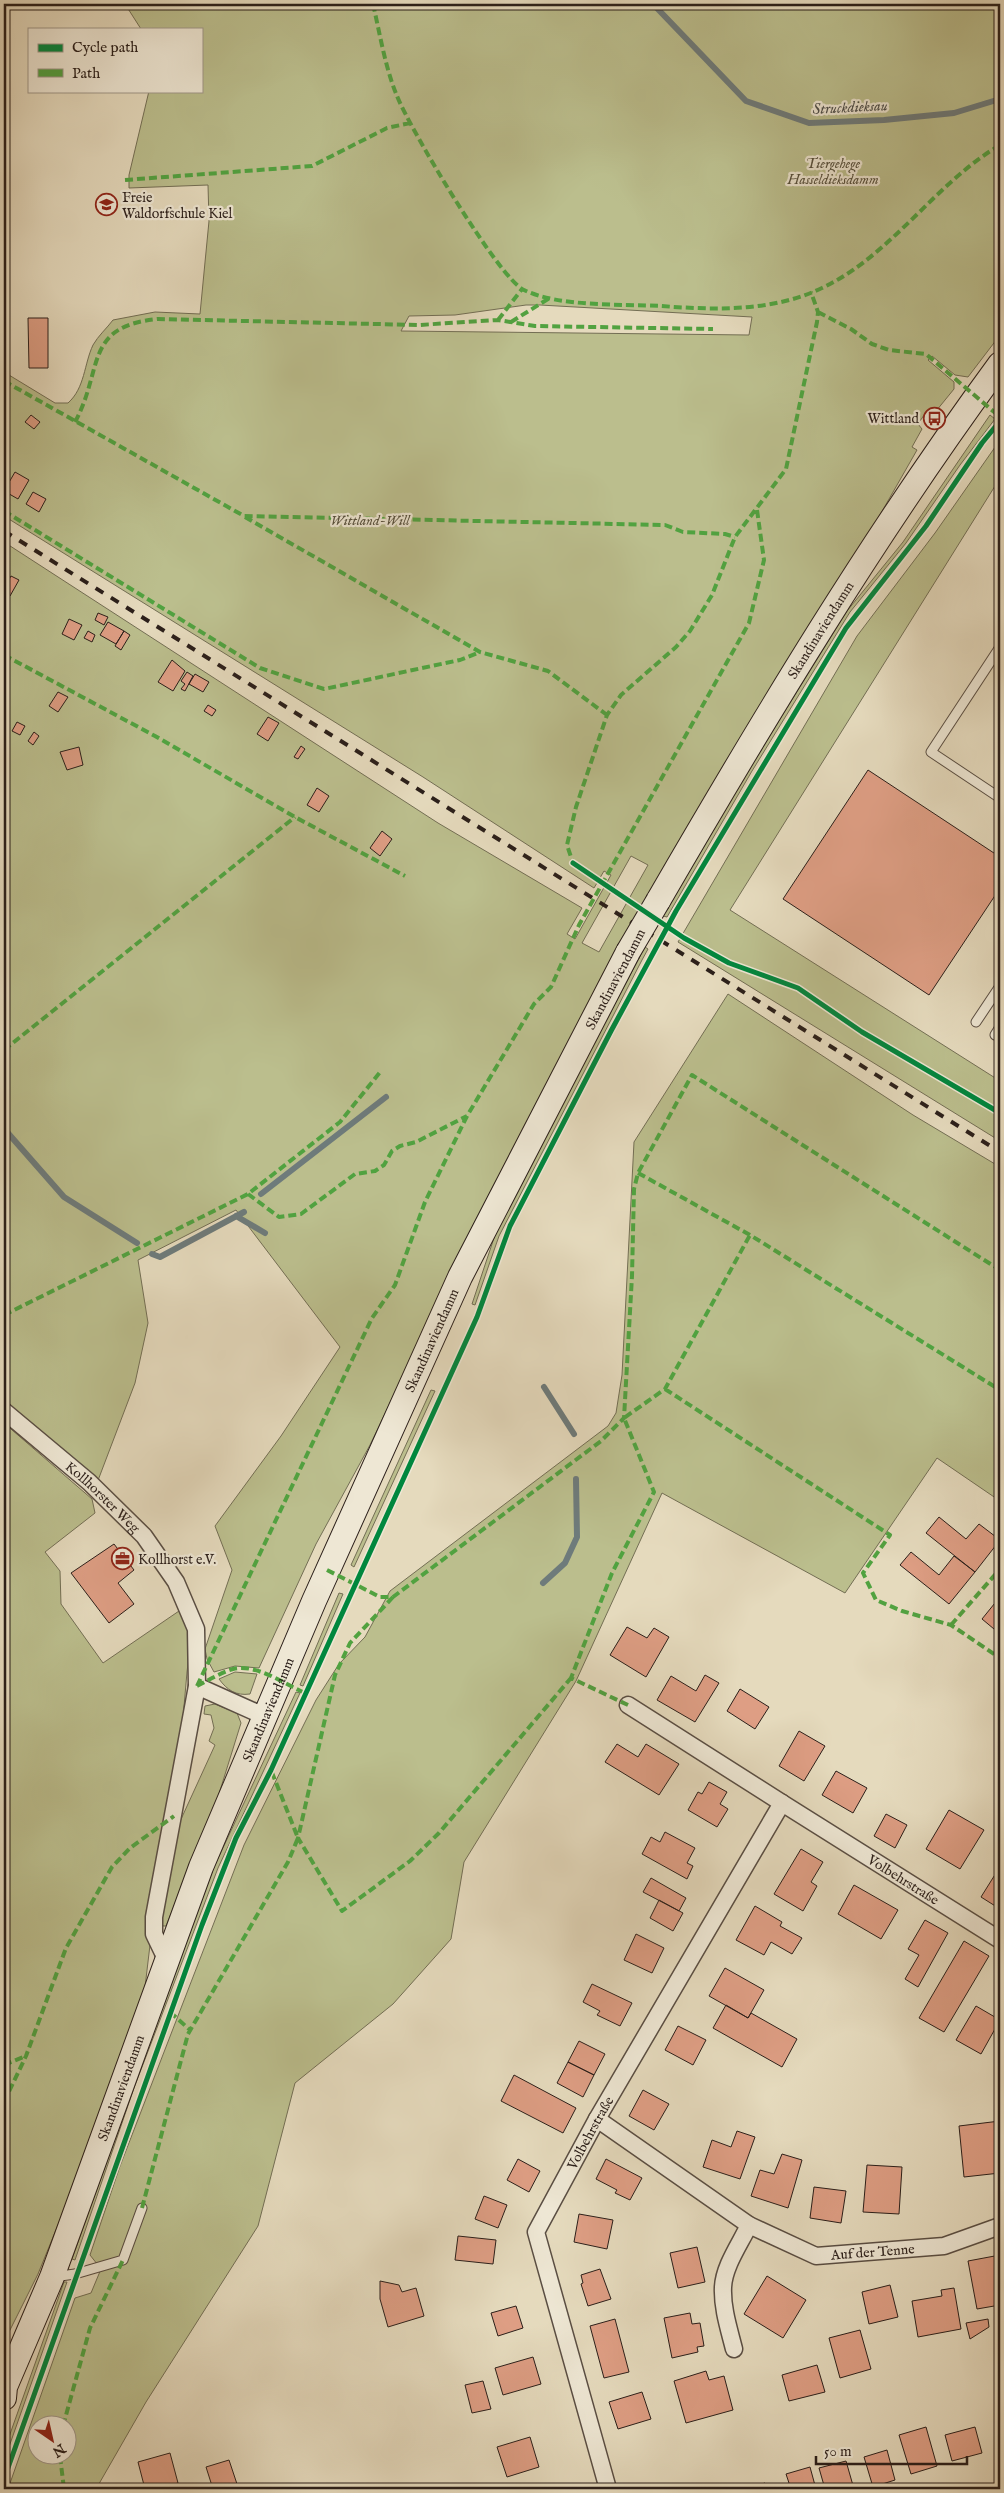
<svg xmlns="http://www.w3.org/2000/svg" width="1004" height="2493" font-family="'IM FELL English',serif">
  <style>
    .green { fill: #bbbe8d; stroke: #736e54; fill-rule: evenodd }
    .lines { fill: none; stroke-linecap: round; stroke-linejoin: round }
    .stream { stroke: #6e7b7b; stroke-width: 6 }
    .building { fill: #de9e84; stroke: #2b1f1a }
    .service-casing { stroke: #5a4e43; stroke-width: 11 }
    .minor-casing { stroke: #5a4e43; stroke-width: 19 }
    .secondary-casing { stroke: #2b1f1a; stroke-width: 26 }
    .service { stroke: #eee7d4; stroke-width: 9 }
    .minor { stroke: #eee7d4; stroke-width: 16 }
    .secondary { stroke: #eee7d4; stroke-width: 24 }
    .rail { stroke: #2b1f1a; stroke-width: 4; stroke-dasharray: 9 9; stroke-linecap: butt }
    .secondary-bridge-casing { stroke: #2b1f1a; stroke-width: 26; stroke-linecap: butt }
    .secondary-bridge { stroke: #eee7d4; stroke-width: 24 }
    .quiet { stroke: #51a240; stroke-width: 4; stroke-dasharray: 8 4; stroke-linecap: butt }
    .cycleway-casing { stroke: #eee7d4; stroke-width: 8 }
    .cycleway { stroke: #00873e; stroke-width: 5 }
    .labels { text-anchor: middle; stroke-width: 4.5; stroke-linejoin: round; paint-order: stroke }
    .park-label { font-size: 14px; font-style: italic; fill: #564f3c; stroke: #eee7d4 }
    .poi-label { font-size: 14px; fill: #2b1f1a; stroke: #eee7d4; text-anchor: start }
    .street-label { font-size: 14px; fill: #2b1f1a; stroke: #eee7d4 }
    .water-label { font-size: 15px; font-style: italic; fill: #4c4d4a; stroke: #eee7d4 }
  </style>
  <rect width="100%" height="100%" fill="#e5dabd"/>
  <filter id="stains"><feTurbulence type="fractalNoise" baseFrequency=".004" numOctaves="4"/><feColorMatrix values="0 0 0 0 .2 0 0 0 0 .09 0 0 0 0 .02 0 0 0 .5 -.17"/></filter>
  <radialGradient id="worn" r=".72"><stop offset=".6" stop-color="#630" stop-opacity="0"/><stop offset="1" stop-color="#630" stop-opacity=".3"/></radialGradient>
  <path class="green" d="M125 4H1000V335L968 377 955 375 932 356 928 360 954 382V389L932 416 926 412 918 424 922 429 912 447 917 450 477 1221 370 1445 316 1544 259 1668 235 1666 214 1672 207 1659 205 1649 232 1570 215 1526 281 1436 340 1347 236 1210 138 1260 148 1323 135 1383 97 1483 4 1406V542L438 823 582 908 567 934 575 939 611 875 604 871 594 888 423 777 4 516V372L55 403H68C85 388 84 364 93 345 98 336 107 328 113 320L155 312 200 314 209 221 208 185 129 188V175L149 91H201V29H141ZM526 305H540L752 317 749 335 401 331 409 316 455 315ZM631 856 648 865 599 952 582 943Z
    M990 415 995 419 960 465 906 543 850 612 752 771 667 917 663 916 749 769 847 611 903 542Z
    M1000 440V478L730 910 1000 1081V1141L678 942 857 636 935 533Z
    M645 947 648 949 642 960 499 1236 475 1305 472 1304 495 1235 569 1090Z
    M728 994 913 1115 1000 1167V1501L937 1458 845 1593 662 1493 576 1681 464 1862 451 1939 393 2004 295 2083 258 2226 146 2402 96 2489H8L75 2298 91 2293 101 2269 90 2255 120 2166 244 1845 316 1700 339 1664 365 1637 390 1591 608 1426 616 1413 622 1375 634 1142ZM38 2426H68V2456H38Z
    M431 1390 435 1391 354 1567 351 1565Z
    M4 1423 92 1499 95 1513 45 1552 60 1571 61 1604 103 1663 179 1611 188 1626 190 1647 187 1672 183 1718 149 1933 150 1945 145 1987 71 2193 38 2274 4 2342Z
    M339 1593 343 1594 303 1686 300 1685Z
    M235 1672 257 1674 250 1694C236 1696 227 1690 219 1679Z
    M296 1692 300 1693 218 1868 134 2088 75 2260 72 2259 183 1945 214 1867Z
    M215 1704 237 1713 241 1723 218 1797 166 1926H163L161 1921 177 1828 215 1745 209 1741 214 1728 211 1715 204 1714 205 1706Z
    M64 2282H67L4 2461V2451Z"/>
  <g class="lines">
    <path class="stream" d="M653 4 746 101 809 123 884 120 954 113 1000 99
      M4 1124 7 1132 64 1197 137 1243
      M261 1194 386 1097
      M236 1216 265 1233
      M152 1254 160 1257 244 1212
      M544 1387 574 1434
      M543 1583 565 1563 577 1537 576 1479"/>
  </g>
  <path class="building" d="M4 301H7L6 334H4Z
    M28 318H48V368H29Z
    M31 415 40 422 34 429 25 422Z
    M15 472 29 480 18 499 4 491Z
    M33 492 46 499 39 512 26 504Z
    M11 576 19 580 10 596 4 592V588Z
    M98 613 108 617 104 625 95 620Z
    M69 619 82 625 74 640 62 634Z
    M108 622 124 631 116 644 100 635Z
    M88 631 95 635 92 642 84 638Z
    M124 631 130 635 121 650 115 646Z
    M172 660 185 671 173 691 158 682Z
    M4 666 9 668 4 676Z
    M187 672 193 676 185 691 181 689 185 684 181 681Z
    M195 674 209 682 203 692 189 684Z
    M58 692 68 697 58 712 49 706Z
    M208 705 216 710 212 716 204 711Z
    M268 717 279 723 268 741 257 734Z
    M17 722 25 726 20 735 12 731Z
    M34 732 39 736 33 745 28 741Z
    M301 746 305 749 298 759 294 757Z
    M79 747 83 765 67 770 60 752Z
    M868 770 1000 857V888L929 995 783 899Z
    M317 788 329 796 319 812 307 805Z
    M382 831 392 839 380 856 370 848Z
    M939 1517 966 1539 979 1524 1000 1540 975 1572 926 1533Z
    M114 1544 134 1570 118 1583 134 1604 109 1623 71 1573Z
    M911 1552 939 1575 954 1556 975 1572 949 1604 900 1565Z
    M999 1598 1000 1599V1634L982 1619Z
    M627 1627 647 1638 654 1628 669 1637 646 1677 610 1655Z
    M705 1675 719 1683 695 1722 657 1700 671 1676 696 1691Z
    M740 1689 769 1707 755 1729 727 1711Z
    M799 1731 825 1746 804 1781 779 1766Z
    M617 1744 638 1757 646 1744 679 1764 659 1795 605 1762Z
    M836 1771 867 1788 853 1813 822 1795Z
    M709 1782 727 1792 720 1804 728 1809 717 1827 688 1810 698 1792 702 1794Z
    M949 1810 984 1830 960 1869 926 1849Z
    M886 1814 907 1825 895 1848 874 1836Z
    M665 1832 695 1848 687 1863 693 1866 687 1879 642 1854 651 1837 660 1842Z
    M801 1849 823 1862 811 1882 817 1886 803 1911 774 1894Z
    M996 1873 1000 1876V1909L981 1897Z
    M651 1878 686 1898 679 1911 643 1892Z
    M854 1885 898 1910 881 1939 838 1914Z
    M659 1900 683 1913 673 1931 650 1918Z
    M755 1906 782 1922 780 1926 802 1938 792 1954 771 1942 764 1955 736 1940Z
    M925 1920 948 1933 918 1987 905 1979 919 1955 908 1949Z
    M636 1934 664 1948 652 1973 624 1960Z
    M964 1941 989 1956 944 2032 919 2018Z
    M725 1968 764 1990 748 2018 709 1996Z
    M592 1984 632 2003 620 2026 597 2015 600 2011 583 2002Z
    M726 2005 748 2018 751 2013 797 2039 782 2067 713 2028Z
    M976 2006 1000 2020 981 2054 956 2040Z
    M678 2026 706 2040 693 2065 665 2050Z
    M579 2041 605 2054 594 2075 568 2062Z
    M568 2062 594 2075 583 2097 557 2083Z
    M514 2075 576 2108 563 2133 501 2101Z
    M643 2090 669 2104 654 2130 629 2116Z
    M1000 2121V2173L964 2177 959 2126Z
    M737 2131 755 2137 740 2179 703 2167 712 2140 731 2147Z
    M782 2154 802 2160 788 2208 751 2196 760 2170 774 2174Z
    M518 2159 540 2171 529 2192 507 2180Z
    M606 2159 642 2178 630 2200 615 2193 617 2190 596 2179Z
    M867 2165 902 2167 899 2214 863 2212Z
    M814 2187 846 2191 841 2223 810 2218Z
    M484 2196 507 2205 498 2228 475 2219Z
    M579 2214 613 2220 607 2249 574 2242Z
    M458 2236 496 2240 493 2264 455 2260Z
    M697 2247 705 2282 678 2288 670 2253Z
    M1000 2255V2305L977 2309 968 2261Z
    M600 2269 611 2299 588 2306 581 2284 583 2283 581 2275Z
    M767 2276 806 2300 783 2338 744 2314Z
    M380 2281 399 2285 402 2292 416 2288 424 2316 388 2327 380 2299Z
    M890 2285 898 2317 869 2324 862 2292Z
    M954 2288 961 2329 918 2337 912 2301 942 2296 941 2290Z
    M516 2306 523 2328 498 2336 491 2313Z
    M690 2313 692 2324 700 2323 704 2346 697 2347 698 2352 672 2358 664 2318Z
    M615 2319 629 2372 604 2378 590 2326Z
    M988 2319 989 2327 970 2339 966 2323Z
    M860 2330 871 2369 840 2378 829 2338Z
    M533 2357 541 2384 503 2395 495 2368Z
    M817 2365 825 2392 789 2401 782 2375Z
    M706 2371 709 2380 724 2376 733 2410 686 2423 674 2381Z
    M483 2381 491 2409 472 2413 465 2385Z
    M642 2392 651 2419 618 2429 609 2402Z
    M926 2427 937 2466 911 2474 899 2435Z
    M975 2427 982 2453 952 2461 945 2435Z
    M530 2437 539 2467 507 2477 497 2447Z
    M887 2450 895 2480 873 2487 864 2457Z
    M170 2453 178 2483 156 2489H145L138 2462Z
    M229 2460 237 2484 213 2489 206 2467Z
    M846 2461 854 2489H825L819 2468Z
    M810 2467 816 2489H791L786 2474Z
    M765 2483 767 2489H744Z
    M652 2485 654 2489H638Z"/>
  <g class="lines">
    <defs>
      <path id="service" d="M1000 647 931 752 1000 798
        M976 1022 1000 986
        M995 1035 1000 1027
        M53 2277 75 2274 123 2260 142 2208"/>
      <g id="minor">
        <path id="s1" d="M4 1411 89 1482 144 1536 176 1582 196 1629 197 1686 154 1917V1934L166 1959"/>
        <path d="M197 1686 264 1716"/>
        <path d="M628 1705 782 1803"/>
        <path id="s2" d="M597 2119 749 2225 816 2256 944 2246 1000 2226"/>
        <path d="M734 2349C729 2329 722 2308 723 2287 724 2266 740 2244 749 2225"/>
        <path id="s3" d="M608 2489 536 2232 597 2119 782 1803 1000 1940"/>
      </g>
      <g id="secondary">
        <path id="s4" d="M658 901C764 718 874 535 1000 364"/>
        <path id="s5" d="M4 2398 5 2387 52 2277 201 1867 314 1601 460 1277 628 952"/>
      </g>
    </defs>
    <use href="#service" class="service-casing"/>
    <use href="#minor" class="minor-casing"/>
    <use href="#secondary" class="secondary-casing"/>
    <use href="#service" class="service"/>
    <use href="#minor" class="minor"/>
    <use href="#secondary" class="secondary"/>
    <path class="rail" d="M4 531 1000 1152"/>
    <defs>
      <path id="secondary-bridge" d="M628 952 658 901"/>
    </defs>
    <use href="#secondary-bridge" class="secondary-bridge-casing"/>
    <use href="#secondary-bridge" class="secondary-bridge"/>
    <path class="quiet" d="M373 4C380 34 385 67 397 96 409 127 499 279 524 290 559 307 620 304 661 306 715 310 772 312 822 288 892 255 934 184 1000 145
      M125 180 312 166 387 128 410 123
      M818 312 851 329 872 344 889 350 926 354 1000 417
      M498 320 522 289
      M511 322 548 299
      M4 381 244 516 665 525 683 532 725 534 735 537
      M75 422C104 369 83 326 158 319L419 325 498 320 535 326 713 329
      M4 511 260 668 324 689 460 660 480 652
      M245 517 480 652 548 671 607 715
      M4 655 155 736 295 817 405 876
      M576 866 573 863 567 845 576 807 607 715 621 695 676 647 690 631 712 595 735 537 786 469 817 322 818 312 811 292
      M4 1050 295 817
      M638 1173 750 1235 1000 1390
      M248 1194 279 1217 301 1214 355 1174 375 1171 384 1165 392 1151 400 1146 416 1142 467 1116
      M4 1315 248 1194 340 1122 381 1071
      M665 1389 890 1535 863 1573 876 1600 902 1611 951 1625 1000 1658
      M327 1570 380 1597H393L601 1441 624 1418 632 1276 634 1189 638 1173 692 1075 1000 1270
      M393 1597 350 1643 335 1675 298 1838 342 1911 410 1861 439 1833 571 1678
      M951 1625 1000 1569
      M197 1686 372 1318 395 1285 425 1202 467 1116 534 1004 551 987 579 925 749 623 764 560 757 510
      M197 1686C209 1680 220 1673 233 1669 255 1663 285 1684 305 1693
      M628 1705 571 1678 612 1573 654 1492 624 1418 665 1389 750 1235
      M170 2012 190 2030
      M4 2065 26 2056
      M4 2102 26 2056 66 1948 112 1867 130 1848 174 1816
      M142 2208 188 2034 288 1862 298 1838 271 1770
      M63 2426 90 2328 123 2260
      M60 2456 64 2489"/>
    <defs>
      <path id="cycleway" d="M573 863 684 938 729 963 798 988 862 1032 1000 1113
        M4 2479 202 1925 236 1838 271 1770 477 1317 510 1226 611 1031 676 911 846 628 926 526 982 443 1000 421"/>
    </defs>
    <use href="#cycleway" class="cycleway-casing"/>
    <use href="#cycleway" class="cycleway"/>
  </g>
  <defs>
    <symbol id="school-ring" viewBox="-11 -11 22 22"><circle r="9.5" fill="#eee7d4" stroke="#8f2418" stroke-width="1.5"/><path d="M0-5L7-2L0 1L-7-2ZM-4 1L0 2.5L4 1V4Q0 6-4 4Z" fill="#8f2418"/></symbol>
    <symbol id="bus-ring" viewBox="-11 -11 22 22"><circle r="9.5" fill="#eee7d4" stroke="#8f2418" stroke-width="1.5"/><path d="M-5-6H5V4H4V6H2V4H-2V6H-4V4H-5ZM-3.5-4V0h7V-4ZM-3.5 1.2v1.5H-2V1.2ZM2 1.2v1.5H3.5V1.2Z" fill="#8f2418"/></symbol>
    <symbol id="office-ring" viewBox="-11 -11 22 22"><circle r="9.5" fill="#eee7d4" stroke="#8f2418" stroke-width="1.5"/><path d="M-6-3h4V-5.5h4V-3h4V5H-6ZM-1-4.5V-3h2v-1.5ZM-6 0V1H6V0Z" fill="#8f2418"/></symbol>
  </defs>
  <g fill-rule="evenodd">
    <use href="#school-ring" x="94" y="192" width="25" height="25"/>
    <use href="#bus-ring" x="922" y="406" width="25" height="25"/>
    <use href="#office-ring" x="110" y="1546" width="25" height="25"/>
  </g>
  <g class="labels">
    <g class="park-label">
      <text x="833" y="168">Tiergehege<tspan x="833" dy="16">Hasseldieksdamm</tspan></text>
      <text x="370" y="525">Wittland-Will</text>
    </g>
    <g class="poi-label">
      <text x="122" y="202">Freie<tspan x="122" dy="16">Waldorfschule Kiel</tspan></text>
      <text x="919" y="423" text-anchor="end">Wittland</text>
      <text x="138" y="1564">Kollhorst e.V.</text>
    </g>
    <g class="street-label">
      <text dy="5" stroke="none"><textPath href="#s4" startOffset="316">Skandinaviendamm</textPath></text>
      <text transform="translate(615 979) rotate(-62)" y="5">Skandinaviendamm</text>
      <text dy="5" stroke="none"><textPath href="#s5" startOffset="1142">Skandinaviendamm</textPath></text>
      <text dy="5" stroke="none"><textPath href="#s1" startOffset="131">Kollhorster Weg</textPath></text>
      <text dy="5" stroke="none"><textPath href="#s5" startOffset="738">Skandinaviendamm</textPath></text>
      <text dy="5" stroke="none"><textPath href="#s3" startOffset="905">Volbehrstraße</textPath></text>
      <text dy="5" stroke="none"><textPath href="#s5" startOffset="332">Skandinaviendamm</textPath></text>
      <text dy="5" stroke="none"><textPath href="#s3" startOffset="380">Volbehrstraße</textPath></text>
      <text dy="5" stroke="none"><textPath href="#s2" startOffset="316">Auf der Tenne</textPath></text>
    </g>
    <g class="water-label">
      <text transform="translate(850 107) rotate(-3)" y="5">Struckdieksau</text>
    </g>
  </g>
  <rect width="1004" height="2493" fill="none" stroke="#e5dabd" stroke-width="20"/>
  <rect x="5" y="5" width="994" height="2483" fill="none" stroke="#2b1f1a" stroke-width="2.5"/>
  <rect x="10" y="10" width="984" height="2473" fill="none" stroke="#2b1f1a"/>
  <rect x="28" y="28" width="175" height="65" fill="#eee7d4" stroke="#a0978a"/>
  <rect x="38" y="44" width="25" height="8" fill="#00873e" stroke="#a0978a"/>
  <text x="72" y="52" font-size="15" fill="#2b1f1a">Cycle path</text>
  <rect x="38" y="69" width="25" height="8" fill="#51a240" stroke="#a0978a"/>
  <text x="72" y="78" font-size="15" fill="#2b1f1a">Path</text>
  <g transform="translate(52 2440) rotate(146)"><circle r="24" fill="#eee7d4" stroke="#a0978a"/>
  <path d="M0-4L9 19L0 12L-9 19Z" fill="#8f2418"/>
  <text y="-8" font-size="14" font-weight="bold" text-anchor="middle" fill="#2b1f1a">N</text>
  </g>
  <path d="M816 2456v8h151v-8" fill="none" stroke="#2b1f1a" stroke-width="2.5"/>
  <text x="824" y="2456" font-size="15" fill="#2b1f1a" stroke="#eee7d4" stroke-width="4" paint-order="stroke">50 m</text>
  <rect width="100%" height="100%" filter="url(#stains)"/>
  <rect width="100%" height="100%" fill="url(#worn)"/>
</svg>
